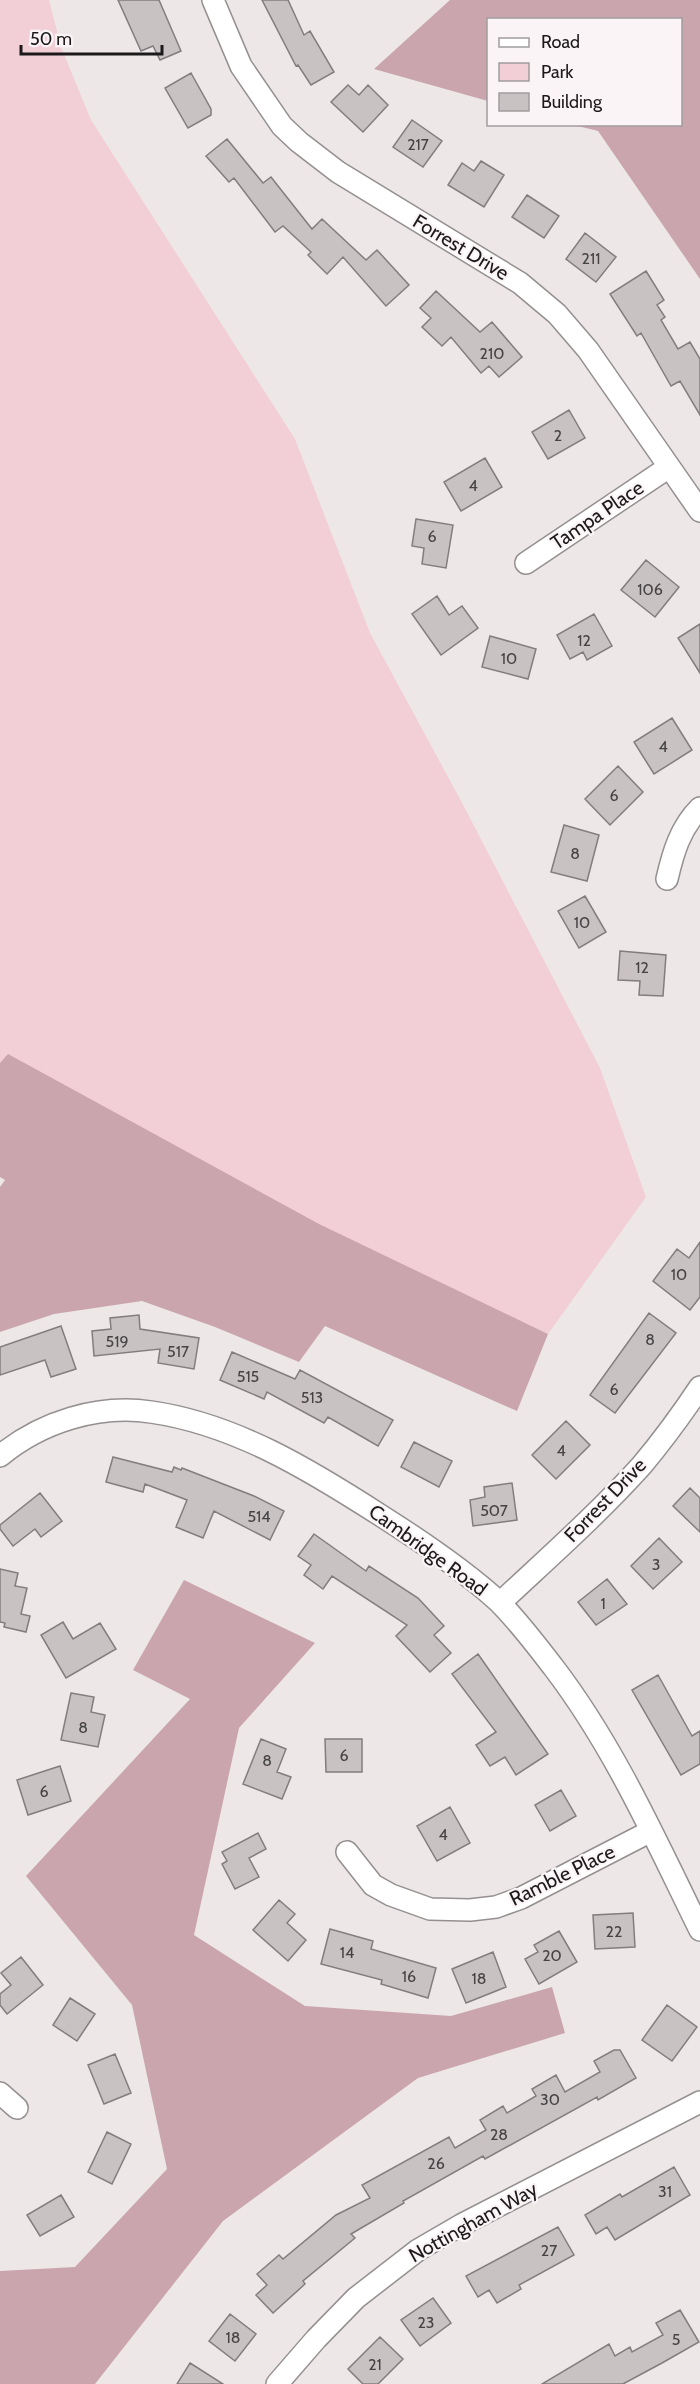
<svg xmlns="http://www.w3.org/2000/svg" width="700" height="2384" font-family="Cabin,sans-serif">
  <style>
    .green { fill: #f2ced6 }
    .forest { fill: #caa5ad }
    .building { fill: #c8c2c3; stroke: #827d7e; stroke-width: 1.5 }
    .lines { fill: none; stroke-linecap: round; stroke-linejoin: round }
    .minor-casing { stroke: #958f90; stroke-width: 24 }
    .minor { stroke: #fff; stroke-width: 21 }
    .labels { text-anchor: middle; stroke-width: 4.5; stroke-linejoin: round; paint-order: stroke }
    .number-label { font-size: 16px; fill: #464344 }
    .street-label { font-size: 20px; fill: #1b191a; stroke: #fbf4f6 }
  </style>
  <rect width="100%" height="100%" fill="#ede7e8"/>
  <path class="green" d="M0 0H49L61 47 91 120 295 439 370 633 460 799 600 1068 646 1197 548 1334 525 1323 0 1165Z"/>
  <path class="forest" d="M450 0H700V279L598 131 574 125 680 124V20H488V101L374 69Z
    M8 1054 319 1224 548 1334 517 1411 325 1326 299 1362 215 1327 142 1301 54 1314 0 1332V1187L5 1180 0 1177V1063Z
    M184 1580 315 1643 239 1728 194 1935 305 2006 451 2016 552 1987 565 2033 418 2078 223 2221 95 2384H0V2271L75 2267 167 2169 132 2005 26 1876 190 1699 133 1670Z"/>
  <path class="building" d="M118 0H159L181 51 160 60 153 46 141 51Z
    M262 0H288L304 35 310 31 334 72 311 85 298 65 296 66Z
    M191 73 211 109V115L188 128 165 88Z
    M348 85 359 95 368 85 388 105 363 132 331 102Z
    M412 120 442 141 423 167 393 147Z
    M227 139 263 183 271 177 312 229 322 219 366 260 377 250 409 285 386 306 343 257 327 274 308 255 311 252 283 226 275 232 234 178 229 182 206 156Z
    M481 161 504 175 484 207 448 185 462 163 474 171Z
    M527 195 559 216 544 238 512 217Z
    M585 233 616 257 596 282 566 259Z
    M646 271 664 300 657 305 665 317 661 320 678 349 690 342 700 359V415L680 381 671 386 641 333 637 336 610 294Z
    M436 291 480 332 492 322 522 357 499 377 489 366 481 373 451 337 442 346 422 327 431 318 420 308Z
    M569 410 585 438 548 459 532 432Z
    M485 458 502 487 461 511 444 482Z
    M416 519 453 525 446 568 422 564 424 548 412 546Z
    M646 560 679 587 655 617 621 590Z
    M437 596 449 615 462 606 478 628 441 655 412 614Z
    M594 614 612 646 587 660 583 652 570 659 557 635Z
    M700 624V673L678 638Z
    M490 636 536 649 528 679 482 667Z
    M672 718 692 750 654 774 634 742Z
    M618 766 643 792 610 825 585 799Z
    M564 825 599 835 587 881 551 872Z
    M585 896 606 932 579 948 558 911Z
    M620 951 666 955 663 996 639 995 640 981 618 980Z
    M700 1242V1297L690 1310 653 1281 677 1249 689 1258Z
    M649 1313 676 1333 615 1413 590 1395Z
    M139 1315 140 1329 199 1338 194 1369 158 1363 160 1349 94 1356 92 1331 111 1329 110 1318Z
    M61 1326 76 1369 51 1377 45 1360 0 1375V1347Z
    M232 1352 295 1379 300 1370 393 1420 378 1446 328 1417 324 1423 267 1392 264 1399 220 1380Z
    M566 1421 590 1445 556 1479 532 1455Z
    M414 1442 452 1461 439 1487 401 1467Z
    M113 1457 172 1472 174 1467 181 1470 182 1468 254 1496 284 1511 270 1540 214 1511 203 1538 176 1527 187 1500 145 1484 143 1492 106 1482Z
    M512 1483 517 1520 473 1526 470 1500 485 1497 484 1487Z
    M690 1488 700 1498V1532L673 1506Z
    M40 1493 62 1521 41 1537 35 1529 13 1546 0 1529V1525Z
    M314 1534 366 1571 369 1566 418 1598 444 1626 434 1635 451 1653 430 1672 396 1636 407 1625 332 1576 323 1589 304 1575 311 1565 298 1556Z
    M659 1538 682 1562 653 1589 631 1566Z
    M0 1569 18 1573 15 1586 27 1588 21 1614 30 1616 26 1632 4 1627 5 1623 0 1622Z
    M607 1579 627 1604 596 1625 578 1602Z
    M63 1622 73 1639 100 1623 116 1649 66 1678 41 1635Z
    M478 1654 548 1754 516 1775 505 1757 490 1766 476 1745 496 1732 452 1674Z
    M658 1675 692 1736 700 1731V1764L681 1775 632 1690Z
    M71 1693 94 1697 91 1712 105 1715 98 1747 61 1740Z
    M261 1739 286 1749 277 1772 291 1777 282 1799 243 1784Z
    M325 1739H362V1772H326Z
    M60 1766 71 1801 28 1815 17 1780Z
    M561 1790 576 1816 550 1831 535 1805Z
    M450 1807 470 1843 437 1861 417 1826Z
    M258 1833 266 1849 249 1858 259 1877 235 1889 222 1864 227 1861 222 1852Z
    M279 1900 295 1914 287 1923 306 1940 288 1961 253 1930Z
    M633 1913 635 1947 595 1949 593 1915Z
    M330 1929 373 1941 371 1949 436 1968 428 1998 381 1984 382 1980 321 1964Z
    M559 1931 577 1962 539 1984 525 1959 538 1952 534 1945Z
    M493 1952 506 1987 466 2003 452 1969Z
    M21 1957 43 1985 7 2014 0 2005V1994L11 1985 1 1973Z
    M70 1998 95 2014 77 2041 53 2025Z
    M667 2005 697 2027 672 2061 642 2040Z
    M614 2050H620L636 2078 598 2100 597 2097 485 2159 483 2156 403 2201 404 2203 351 2234 355 2238 303 2281 305 2284 273 2313 256 2295 267 2285 257 2274 279 2255 283 2259 336 2215 370 2198 362 2185 449 2137 455 2148 486 2130 480 2120 503 2106 507 2113 536 2096 532 2089 556 2075 565 2092 600 2072 594 2061Z
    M115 2054 131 2093 104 2104 88 2065Z
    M107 2132 131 2144 112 2184 88 2172Z
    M674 2167 690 2195 615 2240 607 2227 596 2234 585 2215 620 2194 622 2197Z
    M61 2195 74 2217 40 2236 27 2215Z
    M558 2227 574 2255 519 2285 521 2289 497 2303 489 2290 478 2297 466 2276Z
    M433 2298 451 2323 420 2346 401 2320Z
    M680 2310 699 2342 662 2363 623 2384H542L609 2344 615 2356 630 2347 632 2352 663 2335 656 2323Z
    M230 2314 256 2334 235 2361 209 2341Z
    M380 2337 403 2359 378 2384H363L348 2369Z
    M190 2363 223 2384H177Z"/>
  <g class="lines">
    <defs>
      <path id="minor" d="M213 0 241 66 282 126 299 142 338 172 520 283 557 314 588 350 700 511
        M526 563 669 467
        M667 879C673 853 680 828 700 808
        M0 1456C41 1422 98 1404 151 1412 235 1424 310 1470 380 1515 421 1541 463 1569 499 1602 519 1622 537 1646 554 1668 615 1748 656 1841 700 1930
        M500 1603C548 1558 598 1514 642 1465 663 1440 682 1414 700 1387
        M347 1852 373 1885 391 1895 430 1909 470 1910 496 1907 521 1898 651 1831
        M0 2093 17 2108
        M277 2384 316 2339 356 2298 418 2250 461 2225 700 2102"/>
    </defs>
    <use href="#minor" class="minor-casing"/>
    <use href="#minor" class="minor"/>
  </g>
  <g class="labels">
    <g class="number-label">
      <text x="418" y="150">217</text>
      <text x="591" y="264">211</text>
      <text x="492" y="359">210</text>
      <text x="558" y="441">2</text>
      <text x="473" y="491">4</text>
      <text x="432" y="542">6</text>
      <text x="650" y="595">106</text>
      <text x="584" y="646">12</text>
      <text x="509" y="664">10</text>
      <text x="663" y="752">4</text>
      <text x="614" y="801">6</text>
      <text x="575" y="859">8</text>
      <text x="582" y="928">10</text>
      <text x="642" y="973">12</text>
      <text x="679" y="1280">10</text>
      <text x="650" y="1345">8</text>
      <text x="117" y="1347">519</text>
      <text x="178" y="1357">517</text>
      <text x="248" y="1382">515</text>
      <text x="614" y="1395">6</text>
      <text x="312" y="1403">513</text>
      <text x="561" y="1456">4</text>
      <text x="494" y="1516">507</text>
      <text x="259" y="1522">514</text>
      <text x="656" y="1570">3</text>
      <text x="603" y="1609">1</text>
      <text x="83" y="1733">8</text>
      <text x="344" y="1761">6</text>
      <text x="267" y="1766">8</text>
      <text x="44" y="1797">6</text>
      <text x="443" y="1840">4</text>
      <text x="614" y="1937">22</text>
      <text x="347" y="1958">14</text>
      <text x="552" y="1961">20</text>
      <text x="409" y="1982">16</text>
      <text x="479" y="1984">18</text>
      <text x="550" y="2105">30</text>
      <text x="499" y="2140">28</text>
      <text x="436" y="2169">26</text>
      <text x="665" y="2197">31</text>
      <text x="549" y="2256">27</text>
      <text x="426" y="2328">23</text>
      <text x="233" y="2343">18</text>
      <text x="676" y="2345">5</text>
      <text x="375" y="2370">21</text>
    </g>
    <g class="street-label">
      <text transform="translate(461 247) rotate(31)" y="7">Forrest Drive</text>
      <text transform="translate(597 515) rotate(-34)" y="7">Tampa Place</text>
      <text transform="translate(605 1500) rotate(-46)" y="7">Forrest Drive</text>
      <text transform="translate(428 1550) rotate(36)" y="7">Cambridge Road</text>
      <text transform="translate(562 1875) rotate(-26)" y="7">Ramble Place</text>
      <text transform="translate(473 2222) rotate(-29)" y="7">Nottingham Way</text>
    </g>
  </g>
  <rect x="487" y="18" width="195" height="108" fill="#fbf4f6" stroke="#a19c9e" stroke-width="1.5"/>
  <rect x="499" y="38" width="30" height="9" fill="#ffffff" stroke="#a19c9e" stroke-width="1.5"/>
  <text x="541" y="48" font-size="18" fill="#1b191a">Road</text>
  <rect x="499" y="63" width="30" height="18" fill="#f2ced6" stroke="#a19c9e" stroke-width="1.5"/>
  <text x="541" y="78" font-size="18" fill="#1b191a">Park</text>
  <rect x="499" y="93" width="30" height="18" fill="#c8c2c3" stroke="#a19c9e" stroke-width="1.5"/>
  <text x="541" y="108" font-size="18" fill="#1b191a">Building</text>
  <path d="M21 45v9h141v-9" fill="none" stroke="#1b191a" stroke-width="3"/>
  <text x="30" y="45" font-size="18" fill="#1b191a" stroke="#fbf4f6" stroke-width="4.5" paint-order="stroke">50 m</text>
</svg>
